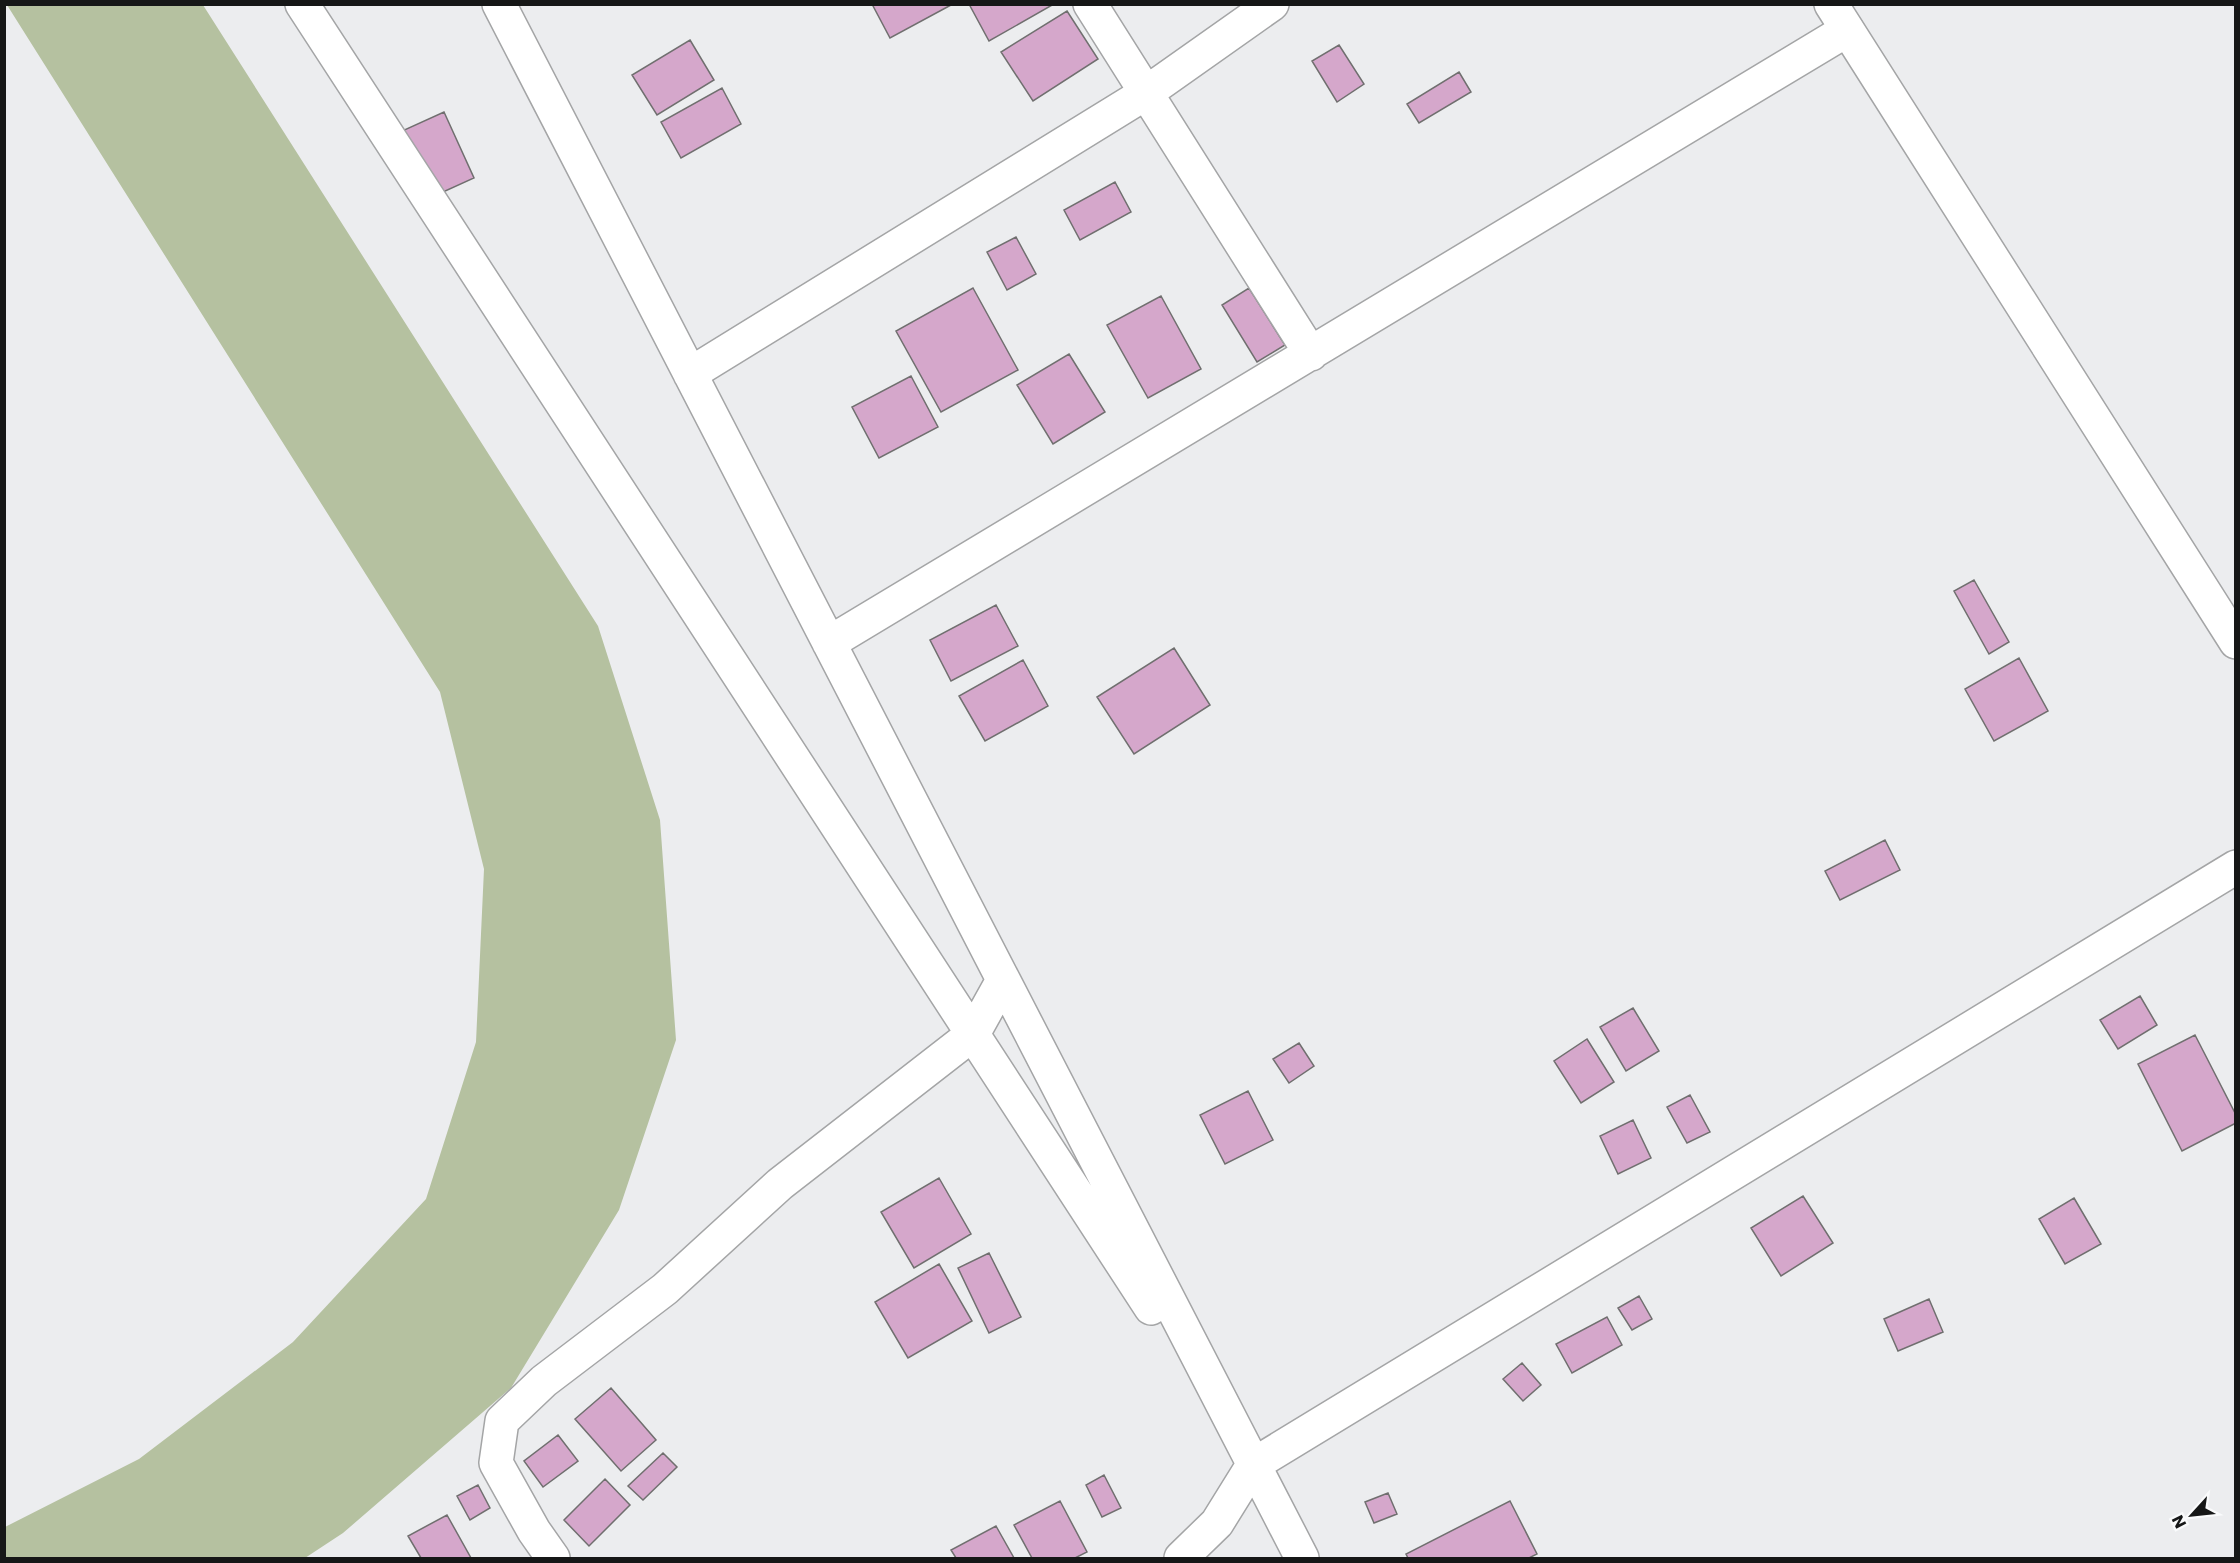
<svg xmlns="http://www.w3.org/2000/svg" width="2240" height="1563" font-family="Poppins,sans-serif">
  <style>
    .green { fill: #b5c1a0 }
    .building { fill: #d5a7cb; stroke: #706f6f; stroke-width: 1.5 }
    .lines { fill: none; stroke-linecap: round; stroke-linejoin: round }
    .street-casing { stroke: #a4a5a6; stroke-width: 36 }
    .highway-casing { stroke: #a4a5a6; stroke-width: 36 }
    .street { stroke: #fff; stroke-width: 33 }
    .highway { stroke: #fff; stroke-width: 33 }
  </style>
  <rect width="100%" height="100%" fill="#ecedef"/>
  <path class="green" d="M7 5H203L598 626 660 820 676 1040 619 1210 511 1388 343 1533 305 1558H5V1527L139 1459 293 1342 426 1199 476 1042 484 869 440 692Z"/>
  <path class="building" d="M872 4H950L951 5 890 38Z
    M969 4H1054L989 41Z
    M1067 11 1098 59 1033 101 1001 52Z
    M690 40 714 80 657 115 632 75Z
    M1339 45 1364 84 1337 102 1312 61Z
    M1459 72 1471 92 1419 123 1407 104Z
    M722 88 741 124 681 158 661 122Z
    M444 112 474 178 432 197 402 131Z
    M1115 182 1131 212 1080 240 1064 210Z
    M1016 237 1036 274 1007 290 987 252Z
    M973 288 1018 370 941 412 896 331Z
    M1249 288 1285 345 1257 362 1222 305Z
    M1161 296 1201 369 1148 398 1107 325Z
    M1069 354 1105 412 1053 444 1017 385Z
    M911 376 938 427 879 458 852 407Z
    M1974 580 2009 642 1989 654 1954 591Z
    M996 605 1018 646 951 681 930 640Z
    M1174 648 1210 705 1134 754 1097 697Z
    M2019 658 2048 711 1994 741 1965 689Z
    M1023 660 1048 706 985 741 959 696Z
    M1885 840 1900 870 1840 900 1825 871Z
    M2140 996 2157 1025 2118 1049 2100 1020Z
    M1633 1008 1659 1051 1626 1071 1600 1027Z
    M2195 1035 2236 1115V1123L2182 1151 2138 1064Z
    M1587 1039 1614 1082 1581 1103 1554 1061Z
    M1299 1043 1314 1066 1289 1083 1273 1059Z
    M1248 1091 1273 1140 1225 1164 1200 1115Z
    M1690 1095 1710 1132 1687 1143 1667 1107Z
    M1633 1120 1651 1158 1618 1174 1600 1136Z
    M939 1178 971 1234 914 1268 881 1212Z
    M1803 1196 1833 1243 1781 1276 1751 1228Z
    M2074 1198 2101 1244 2065 1264 2039 1219Z
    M989 1253 1021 1317 989 1333 958 1268Z
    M939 1264 972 1321 908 1358 875 1302Z
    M1639 1296 1652 1319 1632 1330 1618 1308Z
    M1929 1299 1943 1332 1898 1351 1884 1319Z
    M1607 1317 1622 1345 1572 1373 1556 1344Z
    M1522 1363 1541 1385 1523 1401 1503 1379Z
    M611 1388 656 1440 621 1471 575 1419Z
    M558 1435 578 1461 543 1487 524 1461Z
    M663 1453 677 1467 643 1500 628 1486Z
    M1104 1475 1121 1508 1102 1517 1086 1485Z
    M605 1479 630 1505 589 1546 564 1520Z
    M478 1485 490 1508 470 1520 457 1496Z
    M1388 1493 1397 1514 1374 1523 1365 1502Z
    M1060 1501 1087 1552 1075 1558H1032L1014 1525Z
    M1510 1501 1537 1554 1529 1558H1408L1406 1554Z
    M447 1515 471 1558H421L408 1536Z
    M996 1526 1014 1558H956L951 1550Z"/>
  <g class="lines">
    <defs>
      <path id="street" d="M302 4 1151 1308
        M499 4 1302 1558
        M1090 4 1311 354
        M690 374 1146 93 1272 4
        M829 643 1847 30
        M553 1558 534 1531 496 1463 502 1421 544 1381 665 1289 780 1184 973 1034 1003 980
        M1181 1558 1217 1523 1253 1465 2236 867"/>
      <path id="highway" d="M1831 4 2236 642"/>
    </defs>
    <use href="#street" class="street-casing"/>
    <use href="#highway" class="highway-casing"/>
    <use href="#street" class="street"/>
    <use href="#highway" class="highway"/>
  </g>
  <rect width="2240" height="1563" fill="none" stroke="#161717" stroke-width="12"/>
  <g transform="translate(2192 1515) rotate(243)" stroke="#fafbfc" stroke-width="4.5" paint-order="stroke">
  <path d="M0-4.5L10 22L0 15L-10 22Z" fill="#161717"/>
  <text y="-9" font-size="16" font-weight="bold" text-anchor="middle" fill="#161717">N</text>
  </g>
</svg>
